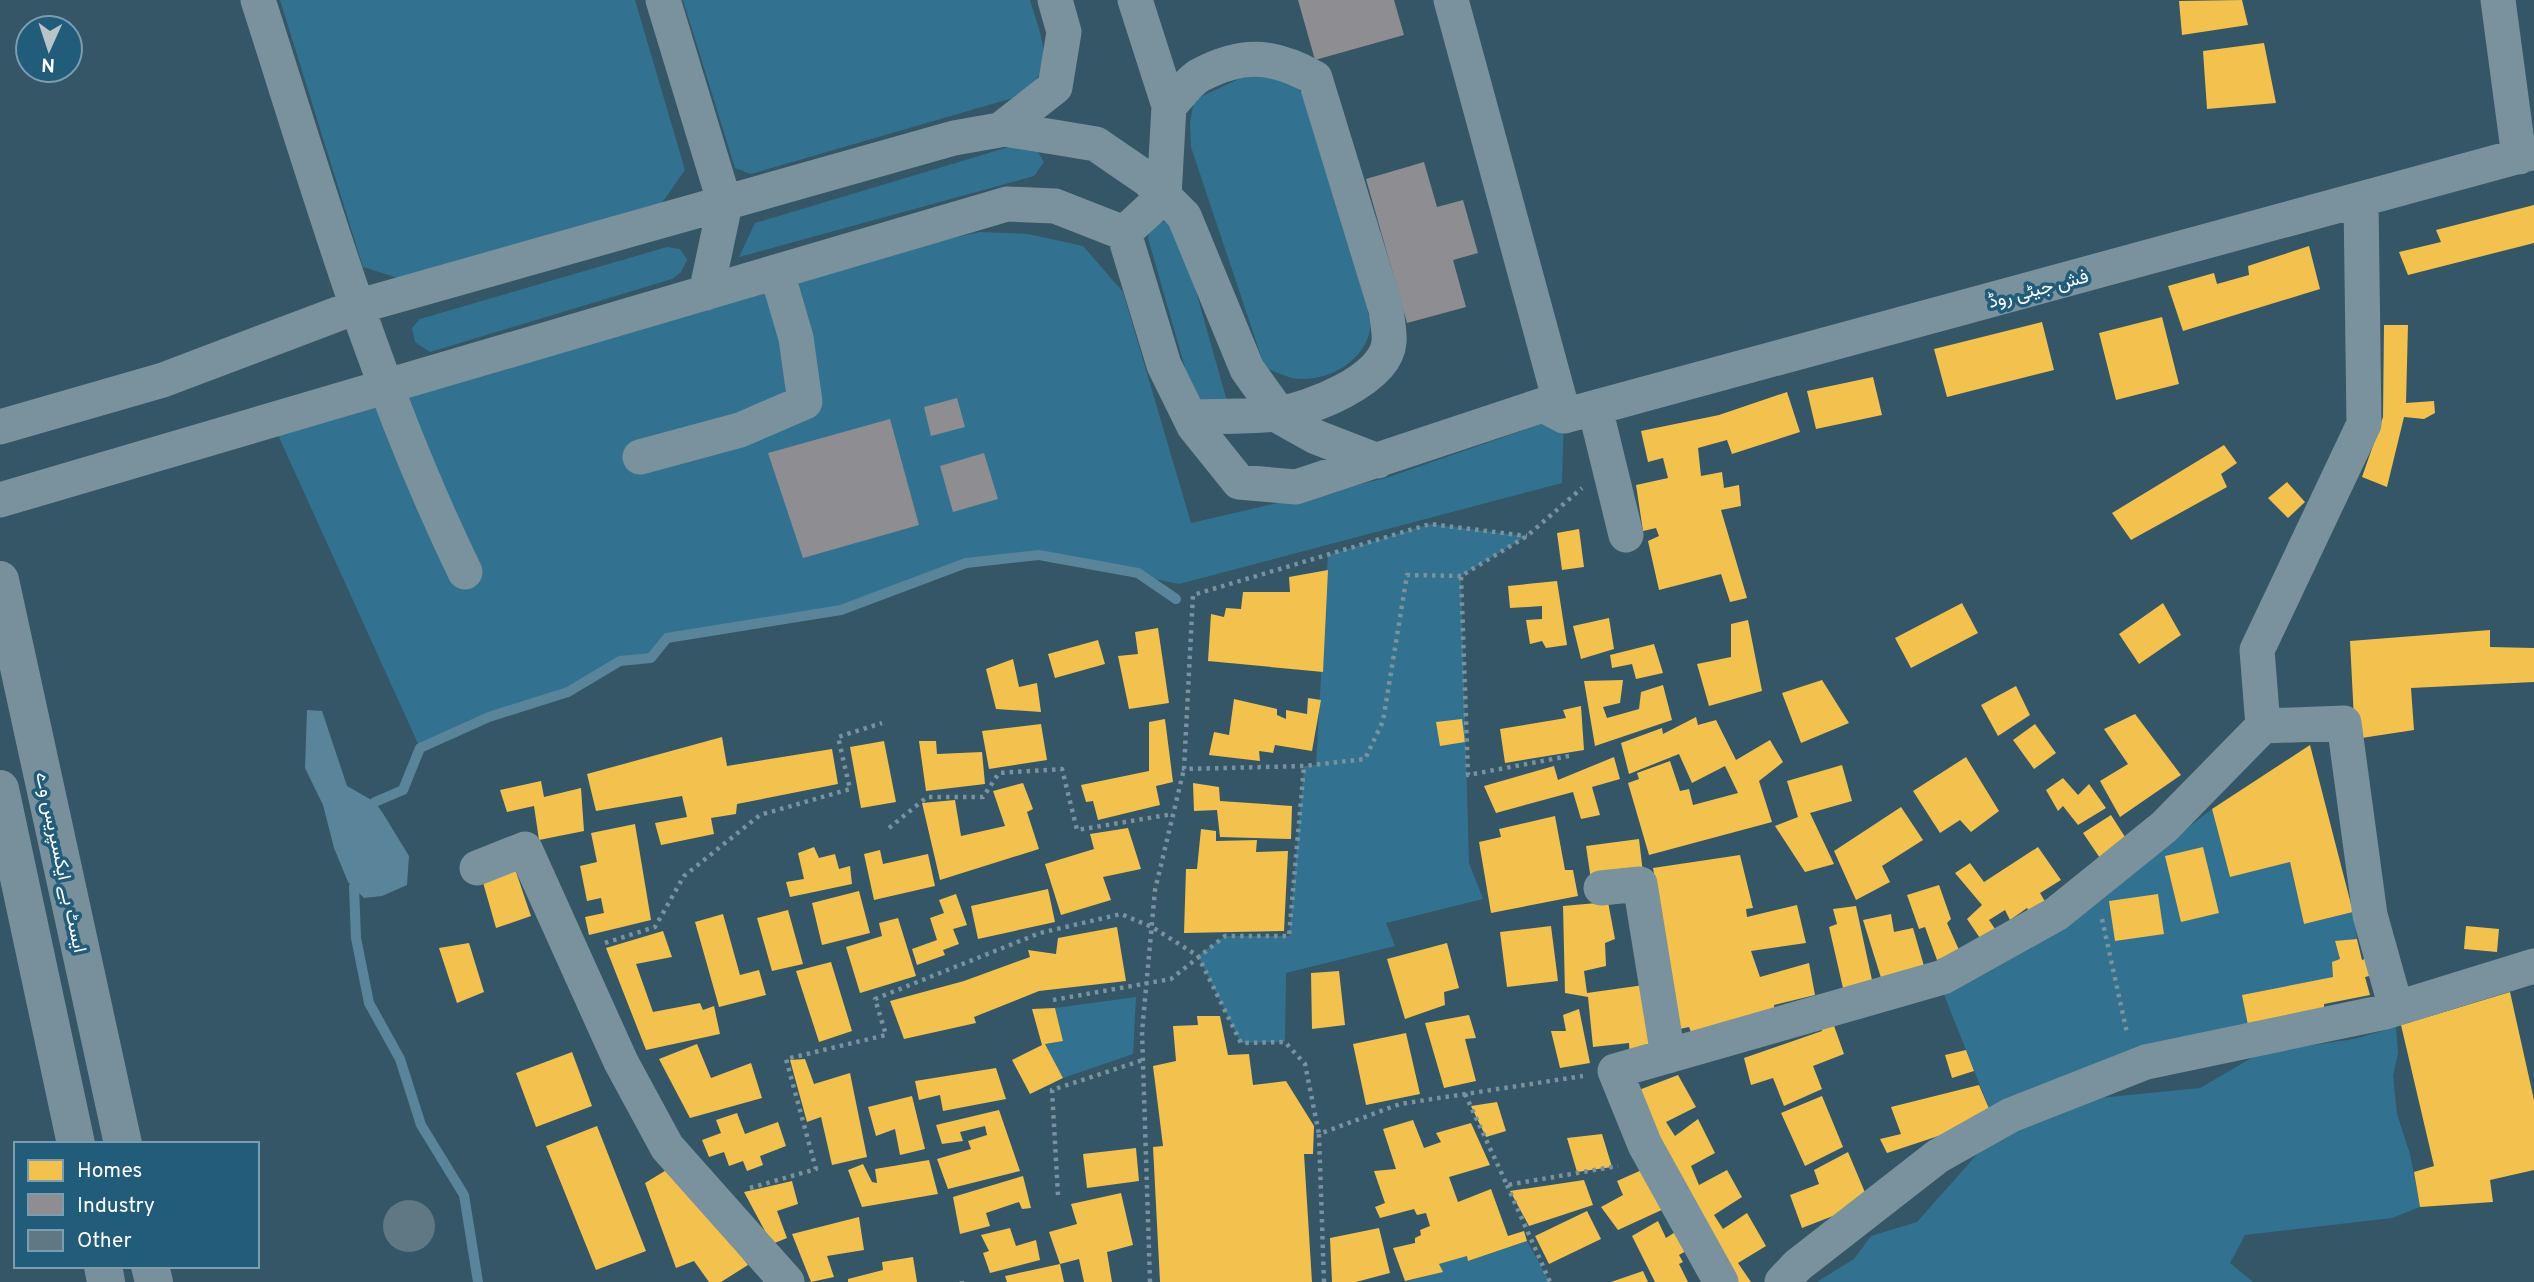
<svg xmlns="http://www.w3.org/2000/svg" width="2534" height="1282" font-family="Overpass,Vazirmatn,sans-serif">
  <style>
    .green { fill: #327290 }
    .water { fill: #59849a }
    .homes { fill: #f2c14e }
    .industry { fill: #8d8d92 }
    .lines { fill: none; stroke-linecap: round; stroke-linejoin: round }
    .stream { stroke: #59849a; stroke-width: 10 }
    .building { fill: #607884 }
    .path { stroke: #79929d; stroke-width: 4.5; stroke-dasharray: 3.5 5; stroke-linecap: butt }
    .minor { stroke: #79929d; stroke-width: 35 }
    .major { stroke: #78909c; stroke-width: 38 }
    .labels { text-anchor: middle; stroke-width: 7; stroke-linejoin: round; paint-order: stroke }
    .street-label { font-size: 19px; fill: #fff; stroke: #215c7a }
  </style>
  <rect width="100%" height="100%" fill="#355666"/>
  <path class="green" d="M280 0H635L685 170 656 211 398 278 363 267Z
    M683 0H1030C1041 38 1057 65 1023 95L751 174 735 168Z
    M1256 71 1284 76 1302 93 1367 307C1368 314 1371 323 1370 329 1365 363 1323 384 1292 378 1283 376 1274 371 1265 368L1191 147 1190 123 1194 100Z
    M1019 144 1036 149 1044 162 1034 176 739 257 755 223Z
    M1157 219 1178 228 1227 401 1194 399 1148 238 1151 226Z
    M980 232 1028 234 1083 246 1123 292 1191 523 1386 478 1564 416 1562 483 1179 584 1039 555 966 563 841 610 667 638 651 658 620 661 568 692 489 717 420 748 278 435 895 251Z
    M667 247 680 249 687 260 681 272 672 279 430 352 415 342 412 328 420 319Z
    M1430 524 1527 536 1461 576 1469 863 1483 899 1386 923 1395 946 1286 973 1285 1042 1241 1043 1198 956 1225 936H1289L1304 766 1316 765 1328 555Z
    M2212 809 2230 877 2290 862 2304 924 2353 912 2357 939 2335 942 2340 959 2333 977 2249 1030 1993 1118 1941 987 2106 890Z
    M1136 997 1133 1054 1063 1078 1045 1044 1063 1041 1055 1008Z
    M2396 1027 2398 1053 2393 1076 2397 1114 2410 1154 2420 1207 2392 1218 2245 1235 2230 1263 2253 1282H1817L1854 1259 1871 1236 1917 1222 1996 1133 2079 1100 2200 1088 2260 1053 2354 1039Z
    M1527 1241 1550 1282H1405L1442 1272 1439 1264 1467 1256 1469 1261Z"/>
  <path class="water" d="M307 710 322 711 347 786 375 802 384 815 409 856 407 885 382 896 364 898 348 882 334 848 323 805 305 768Z"/>
  <path class="homes" d="M2242 0 2248 25 2182 35 2179 1Z
    M2264 43 2276 103 2207 109 2203 51Z
    M2534 205V243L2408 275 2399 252 2441 242 2436 230Z
    M2309 246 2320 289 2183 331 2168 286 2214 273 2217 284 2249 275 2248 266Z
    M2162 317 2179 384 2116 400 2099 333Z
    M2042 322 2054 370 1947 397 1934 349Z
    M2384 325H2408L2406 403 2434 401 2435 413 2424 419 2404 417 2387 487 2362 477 2383 417Z
    M1873 377 1882 415 1816 429 1807 391Z
    M1787 392 1800 432 1732 454 1727 440 1698 448 1701 476 1722 472 1724 488 1739 485 1741 506 1721 510 1747 598 1730 602 1721 574 1659 590 1648 541 1659 536 1656 528 1643 531 1636 485 1668 478 1663 458 1648 462 1641 431 1719 415Z
    M2224 445 2237 463 2221 474 2227 487 2131 540 2112 513Z
    M2287 482 2305 502 2288 518 2268 498Z
    M1579 529 1584 567 1562 570 1557 533Z
    M1328 570 1323 672 1208 661 1211 614 1224 617 1226 608 1241 609 1243 592H1290L1289 577Z
    M1557 581 1567 645 1546 648 1542 641 1530 644 1526 620 1542 619V606L1510 608 1508 586Z
    M1962 603 1978 633 1911 668 1895 638Z
    M2163 603 2181 635 2139 664 2119 634Z
    M1609 618 1614 649 1581 659 1573 626Z
    M1748 620 1762 691 1709 706 1697 664 1731 657V624Z
    M1158 628 1169 703 1129 709 1118 656 1138 654 1135 632Z
    M2490 630V647L2534 648V682L2411 688 2414 730 2355 739 2350 641Z
    M1098 640 1105 664 1055 678 1048 654Z
    M1654 644 1663 673 1636 679 1632 664 1612 668 1610 655Z
    M1013 659 1019 687 1037 683 1041 712 996 709 986 669Z
    M1623 680 1620 703 1603 707 1607 718 1639 709 1641 692 1663 685 1672 720 1595 746 1584 681Z
    M1822 680 1849 723 1801 743 1782 693Z
    M2016 686 2030 715 1998 736 1981 705Z
    M1308 698 1321 700 1312 751 1275 745 1273 753 1259 751 1260 761 1209 755 1214 732 1229 735 1234 699 1277 709V715L1286 719V710L1307 714Z
    M1581 706 1584 750 1505 763 1500 729 1566 718 1563 710Z
    M2135 714 2181 775 2120 817 2100 781 2128 764 2104 729Z
    M1696 717 1698 725 1716 720 1736 760 1770 740 1783 762 1759 781 1772 822 1649 855 1628 783 1639 779 1637 773 1670 761 1680 791 1689 789 1693 805 1738 793 1725 766 1692 783 1679 754 1629 774 1621 743 1662 728 1663 734Z
    M1165 719 1173 782 1156 786 1160 805 1098 820 1093 801 1086 802 1081 785 1149 771V722Z
    M1462 719 1465 742 1440 746 1436 722Z
    M1041 724 1047 760 989 769 982 731Z
    M2035 724 2056 753 2034 769 2013 740Z
    M722 737 727 766 832 749 838 784 737 804 736 814 711 818 714 834 661 845 655 823 687 817 682 796 596 811 587 774Z
    M884 741 896 802 861 808 850 747Z
    M919 741H936L937 754 982 752 985 784 926 791Z
    M2310 745 2353 912 2304 924 2290 862 2230 877 2212 809Z
    M1614 757 1620 779 1592 787 1600 815 1581 819 1573 792 1496 813 1484 786 1554 766 1558 780Z
    M1966 757 1999 811 1971 832 1960 820 1940 833 1913 791Z
    M1842 765 1852 801 1810 813 1834 864 1805 872 1775 826 1798 817 1787 781Z
    M2063 778 2078 795 2089 784 2106 808 2078 825 2063 806 2058 811 2046 790Z
    M541 781 544 797 581 788 584 831 539 840 534 806 507 812 500 790Z
    M1023 783 1033 809 1027 812 1039 849 940 880 922 803 955 800 961 836 1005 826 993 791Z
    M1193 783 1219 787 1220 801 1292 806 1291 839 1220 837 1217 810 1194 811Z
    M1901 807 1923 840 1882 866 1890 882 1856 900 1834 851Z
    M2111 815 2127 840 2100 858 2083 833Z
    M1555 816 1565 870H1573L1578 896 1491 913 1479 842 1501 837 1499 829Z
    M635 824 651 920 589 935 585 917 604 913 601 898 587 901 580 866 597 862 591 833Z
    M1128 828 1141 869 1103 877 1111 900 1061 915 1045 864 1094 849 1090 834Z
    M1201 829 1216 831V841L1257 840 1256 852 1288 851 1284 931 1184 933 1186 869H1197Z
    M1639 839 1643 873 1591 880 1586 846Z
    M814 847 819 858 835 854 839 869 850 866 852 884 790 897 786 882 804 879 798 853Z
    M2038 847 2061 880 2040 893 2049 908 2032 916 2027 908 2010 920 2005 910 1989 920 1999 935 1984 944 1967 919 1982 905 1955 873 1970 863 1984 882Z
    M2203 847 2219 913 2181 922 2165 856Z
    M880 850 883 864 928 854 935 886 874 900 864 854Z
    M1740 855 1753 908 1746 909 1747 917 1797 905 1806 943 1751 951 1760 977 1809 963 1815 995 1774 1005 1775 1013 1693 1037 1689 1027 1680 1029 1653 868Z
    M515 869 531 916 496 928 482 879Z
    M1939 885 1951 919 1947 923 1959 950 1937 960 1925 927 1919 929 1907 895Z
    M1048 889 1055 922 978 939 971 906Z
    M859 891 870 933 822 945 812 903Z
    M956 894 967 925 953 929 959 944 943 950 945 955 917 965 912 949 937 940 930 918 944 913 939 900Z
    M2158 894 2164 934 2115 941 2109 901Z
    M1608 902 1615 939 1605 943 1606 966 1584 971 1587 993 1644 985 1652 1054 1630 1059 1629 1043 1593 1047 1588 997 1565 993 1563 906Z
    M1856 906 1872 980 1843 988 1829 927 1837 924 1833 909Z
    M788 910 803 964 772 971 757 918Z
    M723 914 740 975 759 970 766 995 719 1007 695 922Z
    M1891 914 1894 932 1913 928 1924 966 1882 981 1863 920Z
    M898 918 916 976 860 993 846 947 882 936 879 923Z
    M1551 926 1558 981 1507 987 1500 932Z
    M2466 926 2499 929 2497 952 2464 949Z
    M1117 927 1126 981 1039 991 974 1017 976 1023 904 1039 890 1001 964 981 1030 957 1028 950 1056 954 1058 938Z
    M663 931 672 957 636 964 653 1012 700 1003 703 1010 714 1006 720 1034 646 1050 606 948Z
    M2357 939 2362 960 2371 956 2374 975 2365 977 2370 995 2324 1004 2325 1015 2249 1030 2242 995 2333 977 2332 962 2340 959 2335 941Z
    M469 943 484 992 457 1003 439 948Z
    M1447 943 1459 988 1444 992 1445 1005 1405 1019 1387 959Z
    M831 962 852 1031 819 1042 796 971Z
    M1339 971 1345 1025 1312 1029 1311 973Z
    M2510 992 2534 1100V1170L2490 1180 2493 1202 2420 1207 2414 1172 2434 1166 2401 1025Z
    M1055 1008 1063 1041 1045 1044 1063 1078 1030 1094 1012 1060 1042 1045 1032 1009Z
    M1579 1009 1590 1063 1560 1068 1551 1031H1566L1563 1015Z
    M1469 1015 1476 1038 1465 1039 1476 1081 1444 1088 1425 1023Z
    M1197 1016H1220L1228 1055 1249 1054 1253 1085 1286 1081 1314 1126 1313 1154H1304L1312 1282H1160L1153 1147 1163 1146 1153 1066 1176 1061 1173 1026 1198 1025Z
    M1832 1020 1844 1054 1813 1066 1822 1089 1784 1106 1773 1078 1751 1085 1744 1058 1822 1031 1821 1023Z
    M1406 1033 1420 1094 1366 1105 1353 1044Z
    M697 1044 711 1078 751 1063 762 1098 690 1118 659 1059Z
    M1966 1050 1974 1071 1952 1078 1945 1055Z
    M572 1052 592 1106 536 1127 516 1073Z
    M805 1059 814 1084 850 1073 867 1157 832 1165 821 1117 807 1122 790 1060Z
    M996 1068 1006 1099 943 1111 940 1095 919 1100 915 1081Z
    M1678 1075 1696 1107 1666 1122 1675 1136 1698 1119 1715 1153 1691 1166 1699 1185 1727 1170 1742 1197 1714 1215 1723 1229 1747 1213 1766 1246 1738 1263 1751 1282H1735L1631 1093Z
    M1979 1085 1993 1118 1887 1153 1880 1139 1901 1134 1891 1107Z
    M912 1096 925 1149 900 1155 895 1129 876 1136 868 1107Z
    M1822 1096 1843 1147 1805 1166 1781 1113Z
    M1497 1102 1506 1131 1486 1137 1471 1106Z
    M999 1110 1020 1171 948 1189 937 1159 971 1149 968 1141 987 1135 985 1126 960 1132 963 1141 942 1144 936 1125Z
    M737 1113 745 1134 778 1122 786 1146 760 1156 763 1165 747 1171 743 1161 729 1166 724 1152 709 1157 702 1140 721 1133 716 1120Z
    M1413 1120 1424 1148 1441 1142 1436 1133 1471 1123 1490 1165 1449 1177 1458 1202 1491 1189 1508 1236 1524 1231 1527 1241 1468 1261 1467 1256 1439 1264 1443 1272 1405 1281 1393 1248 1415 1243V1238L1421 1235 1420 1230 1430 1226 1426 1213 1417 1215 1414 1209 1380 1218 1375 1207 1385 1203 1374 1171 1396 1169 1383 1129Z
    M597 1126 646 1251 596 1270 546 1146Z
    M1602 1134 1612 1167 1577 1172 1567 1138Z
    M1136 1148 1139 1181 1087 1188 1083 1154Z
    M1848 1152 1869 1202 1802 1228 1790 1195 1819 1184 1814 1170Z
    M929 1160 938 1194 862 1207 848 1170 863 1164 872 1182 877 1183 875 1169Z
    M673 1166 748 1265 721 1282H709L694 1261 676 1268 645 1183Z
    M1644 1169 1666 1208 1618 1230 1601 1207 1623 1195 1617 1181Z
    M1023 1176 1031 1208 1022 1209 1019 1202 986 1213 990 1226 960 1234 953 1197Z
    M1584 1180 1593 1205 1529 1226 1510 1191Z
    M792 1181 798 1204 777 1211 787 1238 772 1244 744 1192Z
    M1121 1193 1133 1245 1107 1252 1112 1282H1084L1079 1259 1060 1264 1049 1232 1077 1224 1071 1204Z
    M1587 1211 1601 1239 1549 1264 1535 1236Z
    M859 1217 864 1250 827 1256 834 1277 811 1282 792 1234Z
    M1658 1221 1666 1238 1683 1227 1693 1247 1679 1255 1683 1262 1679 1264 1688 1282H1655L1632 1236Z
    M1010 1228 1016 1246 1036 1240 1040 1260 990 1273 983 1253 989 1251 981 1235Z
    M1379 1228 1390 1273 1356 1282H1332L1330 1238Z
    M913 1257 917 1282H848V1279L883 1270 882 1262Z
    M1060 1264 1064 1282H1007L1005 1276Z
    M1643 1271 1648 1282H1611Z"/>
  <path class="industry" d="M1298 0H1394L1404 35 1315 60Z
    M1424 162 1437 207 1463 200 1478 253 1453 260 1466 307 1407 323 1366 179Z
    M957 398 965 427 931 436 924 407Z
    M890 419 919 525 803 558 768 453Z
    M984 453 998 499 953 512 940 466Z"/>
  <g class="lines">
    <path class="stream" d="M375 802 403 790 420 748 489 717 568 692 620 661 651 658 667 638 841 610 966 563 1039 555 1138 573 1176 599
      M354 887 356 938 369 1003 400 1059 421 1125 464 1195 478 1282"/>
  </g>
  <path class="building" d="M383 1226a26 26 0 1 1 52 0a26 26 0 1 1-52 0Z"/>
  <g class="lines">
    <path class="path" d="M1461 576 1407 575 1383 721 1365 759 1304 766 1184 769 1193 595 1430 524 1527 536
      M1569 756 1468 775 1461 576 1527 536 1582 488
      M889 828 927 797H983L999 773 1062 769 1077 830 1173 814
      M2102 919 2127 1033
      M605 943 655 927 684 876 760 815 850 789 838 737 882 723
      M1053 1000 1171 979 1225 936H1289L1304 766
      M1465 1094 1507 1185 1618 1166
      M1507 1185 1550 1282
      M750 1188 816 1169 786 1059 886 1035 875 999 1040 933 1121 914 1152 927 1198 956 1241 1043 1285 1042 1305 1064 1319 1134
      M1058 1195 1052 1090 1143 1060
      M962 1281V1282
      M1150 1282 1142 1032 1155 890 1184 769
      M1324 1282 1319 1134 1400 1104 1583 1076"/>
    <path class="minor" d="M258 0C320 193 376 389 465 572
      M663 0 725 204 706 293
      M1451 0 1564 416
      M2498 0 2519 157
      M1169 106C1178 97 1189 81 1200 75 1244 52 1273 55 1315 78L1386 310C1387 320 1390 332 1389 342 1386 380 1309 410 1276 414 1248 417 1218 416 1190 417
      M1000 130 1055 87 1064 32 1055 0
      M1124 233 1164 196 1169 106 1135 0
      M1595 408 1626 535
      M0 427 163 380 356 307 954 138 1005 129 1096 144 1147 179 1184 216 1247 369 1282 418 1316 437 1378 461
      M640 457 740 430 805 402 796 338 777 273
      M0 500 1007 204 1055 206 1124 233 1164 365 1194 426 1239 482 1296 487 1543 405 1564 416 2534 152
      M2263 726 2344 723 2370 915 2396 1008
      M477 868 525 849 621 1062 667 1147 787 1282
      M1601 888 1640 884 1668 1056
      M1721 1282 1645 1145 1615 1071 1943 977 2056 914 2164 827 2263 726 2257 650 2364 424 2361 201
      M1782 1282 1798 1265 1938 1156 2011 1115 2146 1062 2385 1012 2534 966"/>
    <path class="major" d="M0 580 123 1144
      M0 789 76 1144
      M103 1266 106 1282
      M150 1266 154 1282"/>
  </g>
  <g class="labels">
    <g class="street-label">
      <text transform="translate(2038 288) rotate(-15)" y="7">فش جیٹی روڈ</text>
      <text transform="translate(62 862) rotate(78)" y="7">ایسٹ بے ایکسپریس وے</text>
    </g>
  </g>
  <rect x="14" y="1142" width="245" height="126" fill="#215c7a" stroke="#7a9daf" stroke-width="2"/>
  <rect x="28" y="1160" width="35" height="21" fill="#f2c14e" stroke="#7a9daf" stroke-width="2"/>
  <text x="77" y="1177" font-size="21" fill="#ffffff">Homes</text>
  <rect x="28" y="1194" width="35" height="21" fill="#8d8d92" stroke="#7a9daf" stroke-width="2"/>
  <text x="77" y="1212" font-size="21" fill="#ffffff">Industry</text>
  <rect x="28" y="1230" width="35" height="21" fill="#607884" stroke="#7a9daf" stroke-width="2"/>
  <text x="77" y="1247" font-size="21" fill="#ffffff">Other</text>
  <g transform="translate(49 49) rotate(183)"><circle r="33" fill="#215c7a" stroke="#7a9daf" stroke-width="2"/>
  <path d="M0-5L12 26L0 18L-12 26Z" fill="#b8c4c9"/>
  <text y="-10" font-size="19" font-weight="bold" text-anchor="middle" fill="#ffffff">N</text>
  </g>
</svg>
